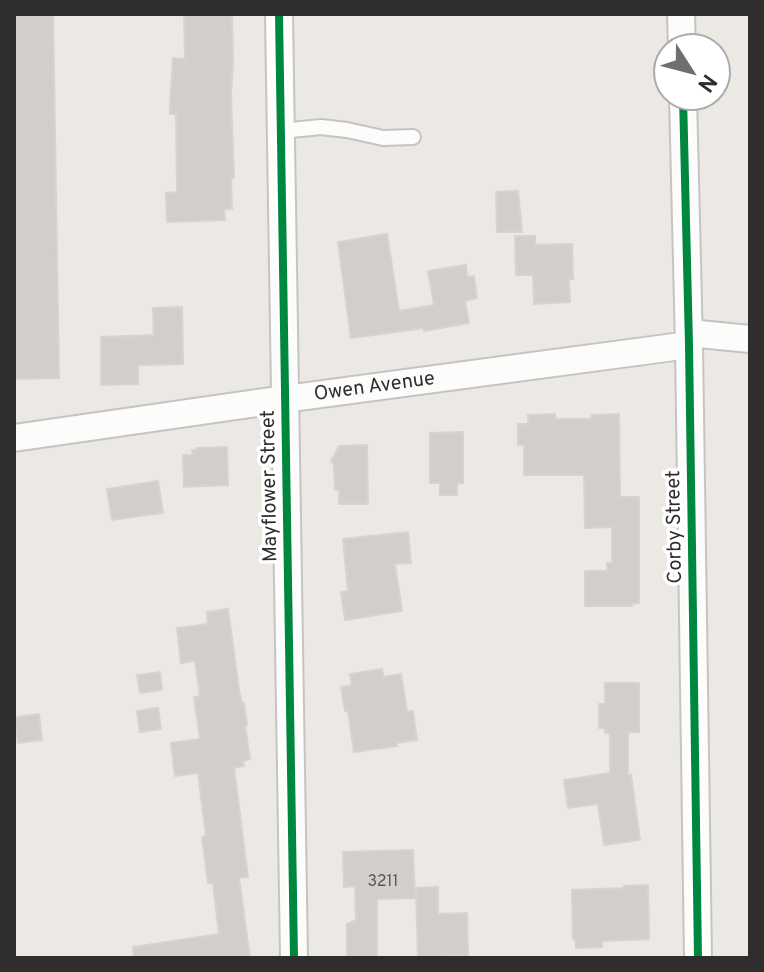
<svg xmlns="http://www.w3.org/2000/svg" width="764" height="972" font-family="Overpass,sans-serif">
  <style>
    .building { fill: #d1cecb; stroke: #d7d4d0; stroke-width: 2 }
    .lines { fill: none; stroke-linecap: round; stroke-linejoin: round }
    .service-casing { stroke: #c5c4c5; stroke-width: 18 }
    .minor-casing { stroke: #c5c4c5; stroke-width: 30 }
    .service { stroke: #fcfcfb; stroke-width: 14 }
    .minor { stroke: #fcfcfb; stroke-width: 26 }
    .cycleway-casing { stroke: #fff; stroke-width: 13 }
    .cycleway { stroke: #00873e; stroke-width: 8 }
    .labels { text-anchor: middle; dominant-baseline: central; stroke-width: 7; stroke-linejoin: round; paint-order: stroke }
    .number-label { font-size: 16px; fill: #585857 }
    .street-label { font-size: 20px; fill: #2e2e2e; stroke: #fff }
  </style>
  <rect width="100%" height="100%" fill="#ece8e4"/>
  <path class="building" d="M14,14H53L59,378L14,379Z
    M184,14L232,15L233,61L231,95L234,178L231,179L232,209H224L225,220L167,222L166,193L177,192L176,114H170V104L173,58L185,59Z
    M518,191L522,232H497L496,192Z
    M387,234L399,311L434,305L428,271L466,265L467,277L474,276L477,298L465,301L469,323L424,331V328L351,338L338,242Z
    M515,236H535V245L572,244L573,279H569L570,302L534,304L533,275H516Z
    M182,307L183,364L138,365V384L101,385V337L154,335L153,308Z
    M555,414V419H592V415L619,414L620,497H639V603L631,604L632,606H585V571H607V563H612V527L585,528L584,475H524V445H518V424H528V415Z
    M463,432V483H457V495H440V483H430V433Z
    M367,445L368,504H339V490H335L334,464L331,461L339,446Z
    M227,447L228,485L184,487L183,455H193L192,450H197V448Z
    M158,481L163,513L112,520L107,489Z
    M408,532L411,563L395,564L402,611L345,620L341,592L348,591L343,539Z
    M228,609L239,690L242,703H244L247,725L245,726L250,759L243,761L244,766L234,768L248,877L239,878L250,958H134L133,947L219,934L213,883H208L202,837L206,836L198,773L175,776L171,743L200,739L194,697L200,696L195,661L181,663L177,628L208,624L207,612Z
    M382,669L384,677L401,674L407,712L413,711L417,740L397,743V746L354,752L348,711H345L341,687L352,685L350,674Z
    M160,672L162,690L140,693L137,675Z
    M605,683H639V732H628V775H631L640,840L604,845L598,804L568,808L564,780L610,773V733H605V728H599V704H605Z
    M158,708L161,729L140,732L137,711Z
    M39,714L42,740L18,743L15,717Z
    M413,850L415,898L377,899V958H347V924L356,920L355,886L344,887L343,852Z
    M648,885L649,939L602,941V947L576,948V941L573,939L572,890L624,888V886Z
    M438,887V914L467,913L468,955L418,957L416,888Z"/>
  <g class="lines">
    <defs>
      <path id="service" d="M281,131L321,127L347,130L383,138L413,137"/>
      <g id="minor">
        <path d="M279,14L294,958"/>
        <path d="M681,14L682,48"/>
        <path d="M683,96L689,345L698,958"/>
        <path d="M689,333L750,339"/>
        <path id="s1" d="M14,438L285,399L689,345"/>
      </g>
    </defs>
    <use href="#service" class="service-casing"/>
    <use href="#minor" class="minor-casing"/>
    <use href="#service" class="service"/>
    <use href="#minor" class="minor"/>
    <defs>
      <path id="cycleway" d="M279,14L294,958
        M683,96L689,345L698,958"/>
    </defs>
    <use href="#cycleway" class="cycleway-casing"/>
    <use href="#cycleway" class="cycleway"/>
  </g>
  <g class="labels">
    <g class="number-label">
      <text x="383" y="882">3211</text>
    </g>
    <g class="street-label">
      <text stroke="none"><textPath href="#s1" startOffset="364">Owen Avenue</textPath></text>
      <text transform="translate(270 486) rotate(-91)">Mayflower Street</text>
      <text transform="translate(675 527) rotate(-91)">Corby Street</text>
    </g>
  </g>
  <rect width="764" height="972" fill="none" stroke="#2e2e2e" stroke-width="32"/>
  <g transform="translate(692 72) rotate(126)"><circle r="38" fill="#ffffff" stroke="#ababab" stroke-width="2"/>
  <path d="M0-6L14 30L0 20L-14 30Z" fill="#706f6e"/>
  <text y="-12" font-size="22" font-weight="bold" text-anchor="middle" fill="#2e2e2e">N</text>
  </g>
</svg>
